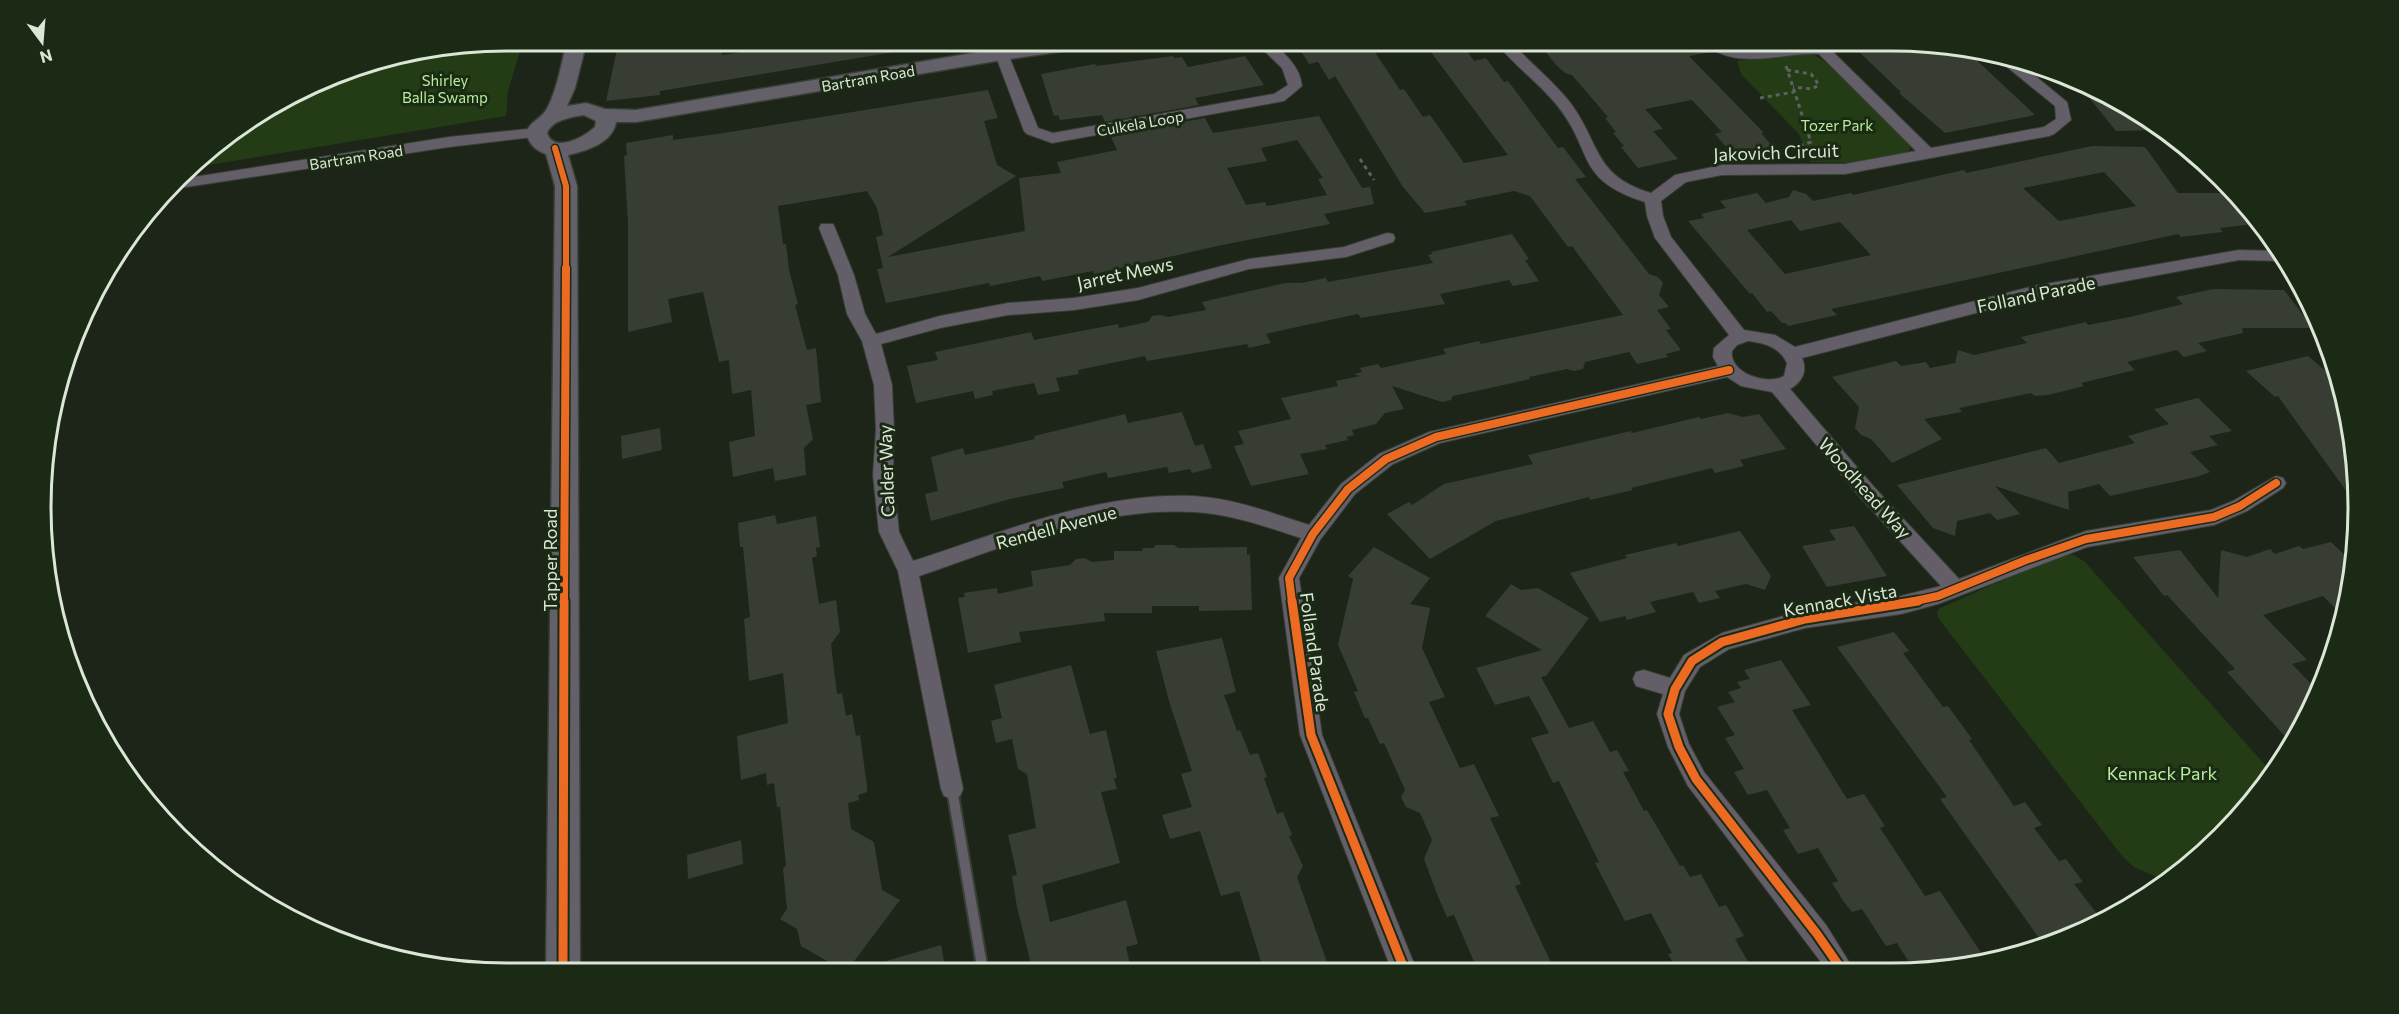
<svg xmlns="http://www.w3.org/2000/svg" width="2399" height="1014" font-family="Commissioner,sans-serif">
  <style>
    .green { fill: #233c16 }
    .building { fill: #373d33; fill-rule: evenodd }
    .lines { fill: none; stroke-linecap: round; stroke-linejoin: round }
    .lane-casing { stroke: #383f34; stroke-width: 14 }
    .street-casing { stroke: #383f34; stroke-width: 2 }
    .secondary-casing { stroke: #383f34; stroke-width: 3 }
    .path { stroke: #5f6060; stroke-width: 3; stroke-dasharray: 4 4; stroke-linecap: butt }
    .lane { stroke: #635e68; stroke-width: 10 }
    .street { fill: #635e68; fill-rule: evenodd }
    .secondary { fill: #64606a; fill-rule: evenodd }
    .cycleway-far2-casing { stroke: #1b2a14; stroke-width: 9 }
    .cycleway-far1-casing { stroke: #1b2a14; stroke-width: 11 }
    .cycleway-casing { stroke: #1b2a14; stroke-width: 13 }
    .cycleway-far2 { stroke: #ed6a23; stroke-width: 6 }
    .cycleway-far1 { stroke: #ed6a23; stroke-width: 8 }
    .cycleway { stroke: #ed6a23; stroke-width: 9 }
    .labels { text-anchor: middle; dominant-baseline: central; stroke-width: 6; stroke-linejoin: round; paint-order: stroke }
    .far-street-label { font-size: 15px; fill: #dbe6d7; stroke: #1b2a14 }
    .far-park-label { font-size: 15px; fill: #b6ee9a; stroke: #1b2a14 }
    .street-label { font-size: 18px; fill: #dbe6d7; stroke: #1b2a14 }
    .park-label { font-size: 18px; fill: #b6ee9a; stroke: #1b2a14 }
    .rim { fill: none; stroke: #dbe6d7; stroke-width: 3 }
  </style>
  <rect width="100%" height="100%" fill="#1d2519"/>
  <path class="green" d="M507,41H523L508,91L506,116L190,168L200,156L274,103L357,65Z
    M1801,53L1813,54L1824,61L1908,140L1910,149L1907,153L1856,163L1810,162L1799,134L1741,74L1737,61Z
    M2062,554L2074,555L2085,562L2273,774L2199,858L2164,880L2134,867L2123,857L1939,619L1937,613L1940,608Z"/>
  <path class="building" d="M619,40H721L722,55L785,46V43L802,40H894V52L660,91V95L606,101Z
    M1294,40H1367L1400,90L1404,89L1423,117L1430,115L1464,163L1508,155L1422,40H1459L1474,61L1486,58L1504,82L1508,81L1558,148L1563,147L1586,177L1575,179L1649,274L1658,277L1663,283L1659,295L1669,307L1657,310L1671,329L1666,330L1681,350L1666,354L1668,357L1637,364L1629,352L1585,362L1583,369L1574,371L1567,369L1529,377L1530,379L1453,396L1451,400L1442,402L1392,386L1404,409L1385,413L1376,424L1352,430L1354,435L1346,437L1348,440L1325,445L1327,449L1300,454L1309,474L1251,486L1234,446L1244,444L1238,431L1291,419L1281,398L1338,386L1336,381L1360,376L1354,374L1362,372L1360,368L1378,364L1381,368L1446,354L1443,349L1479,341L1481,344L1623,315L1572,246L1568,247L1530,196L1514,191L1464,201L1467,205L1425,213L1403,187L1335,76L1329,80L1318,62L1309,64Z
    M1536,40H1614V46L1644,40H1700L1712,52L1689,56L1764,133H1761L1773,147L1733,155L1715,134L1722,132L1692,100L1645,109L1663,129L1653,131L1678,159L1638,168L1621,147L1624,146L1613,133L1616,132L1605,118L1608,117L1572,75L1565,73L1556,65Z
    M1902,42L1969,53L2035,115L1945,133L1899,93L1901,92L1857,50Z
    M1173,56L1174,58L1182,57L1188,67L1245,56L1264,85L1195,98L1199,105L1105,122L1102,115L1060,120L1058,115L1054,116L1041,74L1095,64L1096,66Z
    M2075,80L2125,103L2163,130L2116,131Z
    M988,90L998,118L984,121L997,165L1016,176L888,257L1025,231L1019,178L1061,173L1057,162L1117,150L1110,135L1205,118L1213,133L1319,116L1362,188L1370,187L1374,204L1324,214L1330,224L1222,245L1094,274L1093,271L1042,281L1040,276L990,286L989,283L886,303L877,269L883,268L876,237L883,235L877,208L867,191L778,206L783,244H786L789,270L798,304L795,305L807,350L816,348L821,402L806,405L813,439L804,448L806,475L775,481L773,468L733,477L729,442L755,436L751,390L732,394L729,360L719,362L703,292L668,299L672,322L628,332V223L624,156L627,155L626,143L673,135V140L724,133ZM1297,140L1323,178L1318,179L1327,195L1267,206L1265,202L1246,205L1227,168L1267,161L1261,148Z
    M2092,146L2145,147L2178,193H2234L2262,223L2220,228L2223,232L2181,237L2178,234L1915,291L1831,309L1837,315L1788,326L1785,323H1782L1771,311L1767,312L1752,293L1750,294L1688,221L1704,218L1701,214L1726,208L1720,201L1757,193L1766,203L1789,197L1793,190L1806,194L1813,201L1851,193L1853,195L1964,170L1966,173ZM2104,172L2136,206L2059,221L2023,188ZM1791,220L1800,231L1840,222L1871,255L1785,274L1747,230Z
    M1512,234L1529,259L1525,260L1539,281L1513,286L1509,280L1440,294L1445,304L1361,318L1358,314L1292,328L1266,334L1271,343L1249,348L1247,344L1147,361L1145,356L1078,370L1079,374L1056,378L1060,391L1038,395L1034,383L992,391L993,395L975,399L973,391L916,403L907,366L938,360L935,352L1031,332L1034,340L1118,324L1119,328L1148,322L1152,316L1160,315L1168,317L1206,310L1202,302L1285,283H1301L1326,278L1328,282L1433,263L1428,255L1433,254L1431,252Z
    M2213,289L2284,290L2313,328H2242L2243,333L2198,343L2207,351L2184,357L2177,350L2127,362L2135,370L2081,383L2084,386L2048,395L2035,396L2031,393L1959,408L1962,412L1924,419L1942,439L1892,463L1871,439L1861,435L1855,428L1859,407L1832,377L1896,361L1901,366L1926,362L1930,368L1955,363L1958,350L1974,355L2027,343L2021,337L2086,322L2088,325L2130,317L2183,304L2176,297Z
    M2308,356L2343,386L2357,476V506L2278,396L2275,397L2246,371Z
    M2198,398L2232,431L2209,436L2218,445L2190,452L2210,472L2196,477L2110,496L2099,484L2068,492L2069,510L1995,486L2020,514L1997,520L1990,513L1957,521L1955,536L1933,528L1897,485L2046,448L2059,463L2135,443L2128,436L2169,424L2154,409Z
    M1182,412L1195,446L1203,444L1212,468L1192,473L1190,469L1169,473L1167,467L1108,478L1106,472L1062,482L1064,488L1010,499L931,521L925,494L938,491L931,457L963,448L965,455L1035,439L1034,436L1125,414L1128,423Z
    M1728,413L1743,417L1759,414L1786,449L1740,460L1744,466L1715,473L1712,468L1631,488L1633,490L1590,500L1589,497L1496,521L1430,559L1387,514L1409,502L1412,505L1444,484L1533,464L1528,455L1631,431L1632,433L1699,417L1701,419Z
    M660,428L662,450L622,459L621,436Z
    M775,515L777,524L816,516L820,547L816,548L817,556L812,558L819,604L836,600L840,632L831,644L837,694L842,693L846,716L852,714L856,736L860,735L867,786V792L858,795L859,800L848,803L851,829L874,842L882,890L900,900L846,972L801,946L797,929L780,919L787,909L783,869L786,865L780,807H777L774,783L767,785L766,773L741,780L737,736L788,723L783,673L749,681L744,619L750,617L743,547H740L738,523Z
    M1854,526L1887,576L1827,587L1802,546L1836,540L1829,530Z
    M1740,531L1771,576L1765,590L1746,584L1715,591L1720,598L1699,603L1693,592L1650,602L1656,612L1627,620L1625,616L1600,622L1570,573L1627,558L1625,555L1676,543L1678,546Z
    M2331,542L2355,565L2343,616L2323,596L2263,615L2307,660L2292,664L2317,690L2291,743L2227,672L2235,669L2167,595L2164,596L2133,557L2180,550L2218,598L2221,550L2247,557L2270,549L2275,554L2299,546L2303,549Z
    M1155,545H1174L1179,548L1247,547V555L1250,554L1252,610L1199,611V606H1152V613H1104L1105,621L1019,632L1021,642L968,653L958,598L965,597L964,593L997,588L998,594L1033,586L1031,571L1070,565L1076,559L1085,558L1092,562L1114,560V551H1142L1143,548H1154Z
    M1374,547L1430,578L1410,604L1430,608L1422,648L1445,697L1429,702L1460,768L1474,764L1499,816L1490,818L1521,884L1515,886L1555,971H1478L1454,915L1447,917L1437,894L1424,859L1432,840L1420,813L1406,807L1401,797L1405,790L1384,743L1380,744L1368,718H1365L1354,692L1358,691L1338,645L1353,579L1348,576Z
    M1511,584L1521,590L1538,588L1589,618L1546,676L1541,677L1569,728L1593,721L1610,752L1617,750L1629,771L1623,772L1644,811L1647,810L1680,866L1683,865L1690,877L1701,874L1719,907L1726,905L1744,936L1735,939L1753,970H1677L1668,954L1672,953L1651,913L1625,921L1595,863L1599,862L1559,781L1553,783L1531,738L1549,733L1529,696L1495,705L1476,668L1542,650L1485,616Z
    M1894,632L1909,651L1903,653L1943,707L1948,706L1972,739L1969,740L2014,806L2025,802L2042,825L2034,828L2059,861L2066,859L2083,882L2074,884L2101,919L2071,938L2044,945L1940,799L1947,797L1837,647Z
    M1222,638L1236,692L1224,695L1237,731L1240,730L1250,755L1258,753L1267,777L1264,778L1277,814L1283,812L1292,835L1289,836L1303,866L1297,877L1330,971H1264L1239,891L1221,896L1200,831L1170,839L1162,815L1192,807L1181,774L1192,771L1169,701L1156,651Z
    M1781,660L1811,705L1792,710L1847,799L1864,794L1885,826L1880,828L1925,896L1940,891L1982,954L1934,970H1914L1897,943L1886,946L1862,909L1852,912L1844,902L1832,883L1838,881L1818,848L1798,854L1783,830L1790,828L1767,790L1748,795L1734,772L1744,769L1725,738L1735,735L1717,707L1735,702L1728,692L1741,688L1737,682L1750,679L1744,670Z
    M1071,665L1090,734L1106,730L1117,778H1114L1117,789L1101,792L1120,863L1042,885L1050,922L1126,900L1138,944L1126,947L1132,972H1033L1017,907L1012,876L1017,875L1008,835L1036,828L1027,774L1018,769L1012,739L996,743L991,721L1002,718L994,685Z
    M741,840L743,864L688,879L687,855Z
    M941,945L946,972H866V967Z"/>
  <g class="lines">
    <defs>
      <path id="lane" d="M952,789L983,972"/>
      <path id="street" d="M1253,40H1269C1284,53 1300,66 1302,86L1284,101L1052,143L1027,134L1024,131L995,54L997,51H1007L1038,128L1053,133L1274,94L1288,85L1282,68Z
        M1494,40H1509C1528,61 1550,78 1568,100C1601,141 1591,175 1651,193L1675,175L1722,165L1845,164L1916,151L1819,54C1782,52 1731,73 1702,40H1718L1735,49L1748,50L1820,46L1830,40H1848L1832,51L1931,148L2044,127L2056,119L2055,106L2001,62L1999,58L2017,61L2067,102L2071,120L2054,134L2049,136L1845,174L1722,175L1686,182L1661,201L1663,216L1671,237L1744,330L1775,335L1795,347L2034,286L2239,250L2279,251L2285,261L2239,260L2034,298L1802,358C1808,371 1802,382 1790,389L1874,487L1959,579L2086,531L2211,510L2233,501L2276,476L2283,478L2286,483L2283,488L2247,511L2214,525L2087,547L1938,604L1901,614L1805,628L1729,649L1700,667L1685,691L1679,714L1689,744L1704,772L1826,925L1854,970H1827L1688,786L1668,747L1657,714L1663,694L1636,686L1633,679L1636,672L1644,670L1670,678L1684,655L1722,633L1805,610L1901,596L1941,586L1860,497L1772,392L1741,386L1727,377L1440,443L1393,464L1355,494L1320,540L1299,578L1322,735L1417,971H1392L1300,735L1279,578L1301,538C1267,527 1231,514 1194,512C1100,506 1007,546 919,576L963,789L960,796L952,799L944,796L941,789L898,571L879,532L873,475L876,430L874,385L862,341L847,314L838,275L819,228L821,224H833L835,228L854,275L865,314L876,334L940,316L1008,303L1074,298L1138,288L1249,259L1344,247L1387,233L1393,234L1395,238L1393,242L1346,257L1249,269L1138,300L1074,310L1008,315L940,328L881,344L892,385L894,430L893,475L899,532L913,561C1003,532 1097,492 1193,496C1233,498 1272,513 1309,525L1341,484L1379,454L1429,432L1718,366L1713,357L1714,348L1729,335L1655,238L1647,216L1645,202C1573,179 1595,151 1556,104C1537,81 1512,64 1494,40ZM1748,341C1764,343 1780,347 1787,363L1784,376C1767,386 1729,373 1732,351L1737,345Z
        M537,128L542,130L545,133L542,136L449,147L173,189L181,179L449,137Z"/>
      <path id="secondary" d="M567,40H587L575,88L567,106L586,103L605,109L636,110L1002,48L1055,40H1108L1106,44L1099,46L1002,60L636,122H616C613,143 586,151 568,155L577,186L580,973H546L555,186L546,154C535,150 530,145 526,133C530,122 537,121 544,113C555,100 563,58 567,40ZM584,115L596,121L595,127C584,137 554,154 547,133C552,120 571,117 584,115Z"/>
    </defs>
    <use href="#lane" class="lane-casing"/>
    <use href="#street" class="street-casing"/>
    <use href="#secondary" class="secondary-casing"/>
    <path class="path" d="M1786,66L1811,142L1786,151
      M1787,70L1811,74L1819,85L1812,89L1793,87
      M1760,98L1794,92
      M1360,159L1374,180"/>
    <use href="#lane" class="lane"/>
    <use href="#street" class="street"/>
    <use href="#secondary" class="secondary"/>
    <defs>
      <path id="cycleway-far2" d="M555,148L566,186V270"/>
      <path id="cycleway-far1" d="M564,602L566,268
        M1292,602L1289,578L1313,534L1348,489L1386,459L1436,437L1729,370
        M1911,602L1938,596L2026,560L2086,539L2214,517L2240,506L2276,483"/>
      <path id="cycleway" d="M1292,601L1311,735L1405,971
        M1842,970L1817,934L1696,779L1679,747L1668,714L1675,689L1692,661L1722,642L1805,619L1918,601
        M563,973L564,601"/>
    </defs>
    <use href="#cycleway-far2" class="cycleway-far2-casing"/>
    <use href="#cycleway-far1" class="cycleway-far1-casing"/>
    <use href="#cycleway" class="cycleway-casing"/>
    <use href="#cycleway-far2" class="cycleway-far2"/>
    <use href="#cycleway-far1" class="cycleway-far1"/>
    <use href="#cycleway" class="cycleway"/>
  </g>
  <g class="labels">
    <g class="far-street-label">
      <text transform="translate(868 78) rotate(-10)">Bartram Road</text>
      <text transform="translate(1140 123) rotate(-10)">Culkela Loop</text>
      <text transform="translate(356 157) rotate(-9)">Bartram Road</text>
    </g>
    <g class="far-park-label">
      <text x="445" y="80">Shirley<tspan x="445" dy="17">Balla Swamp</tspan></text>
      <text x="1837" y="125">Tozer Park</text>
    </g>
    <g class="street-label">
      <text transform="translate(1776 152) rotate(-2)">Jakovich Circuit</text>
      <text transform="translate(1125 273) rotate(-12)">Jarret Mews</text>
      <text transform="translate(2036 294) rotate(-12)">Folland Parade</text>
      <text transform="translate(886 471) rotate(-92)">Calder Way</text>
      <text transform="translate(1865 488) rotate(48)">Woodhead Way</text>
      <text transform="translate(1056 527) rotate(-15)">Rendell Avenue</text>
      <text transform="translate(550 560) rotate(-90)">Tapper Road</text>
      <text transform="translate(1840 600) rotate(-10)">Kennack Vista</text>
      <text transform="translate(1315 652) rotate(82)">Folland Parade</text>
    </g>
    <g class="park-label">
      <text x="2162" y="773">Kennack Park</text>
    </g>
  </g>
  <path d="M0 0H2399V1014H0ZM507 51H1892A456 456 0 0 1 2348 507V507A456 456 0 0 1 1892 963H507A456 456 0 0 1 51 507V507A456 456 0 0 1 507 51Z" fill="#1b2a14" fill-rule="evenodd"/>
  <path class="rim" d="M507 51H1892A456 456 0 0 1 2348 507V507A456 456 0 0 1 1892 963H507A456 456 0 0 1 51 507V507A456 456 0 0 1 507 51Z"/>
  <g transform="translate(42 42) rotate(164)" stroke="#1b2a14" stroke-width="4.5" paint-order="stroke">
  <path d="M0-4.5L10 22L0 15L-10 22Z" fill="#dbe6d7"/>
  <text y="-9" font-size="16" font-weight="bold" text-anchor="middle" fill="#dbe6d7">N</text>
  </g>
</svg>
